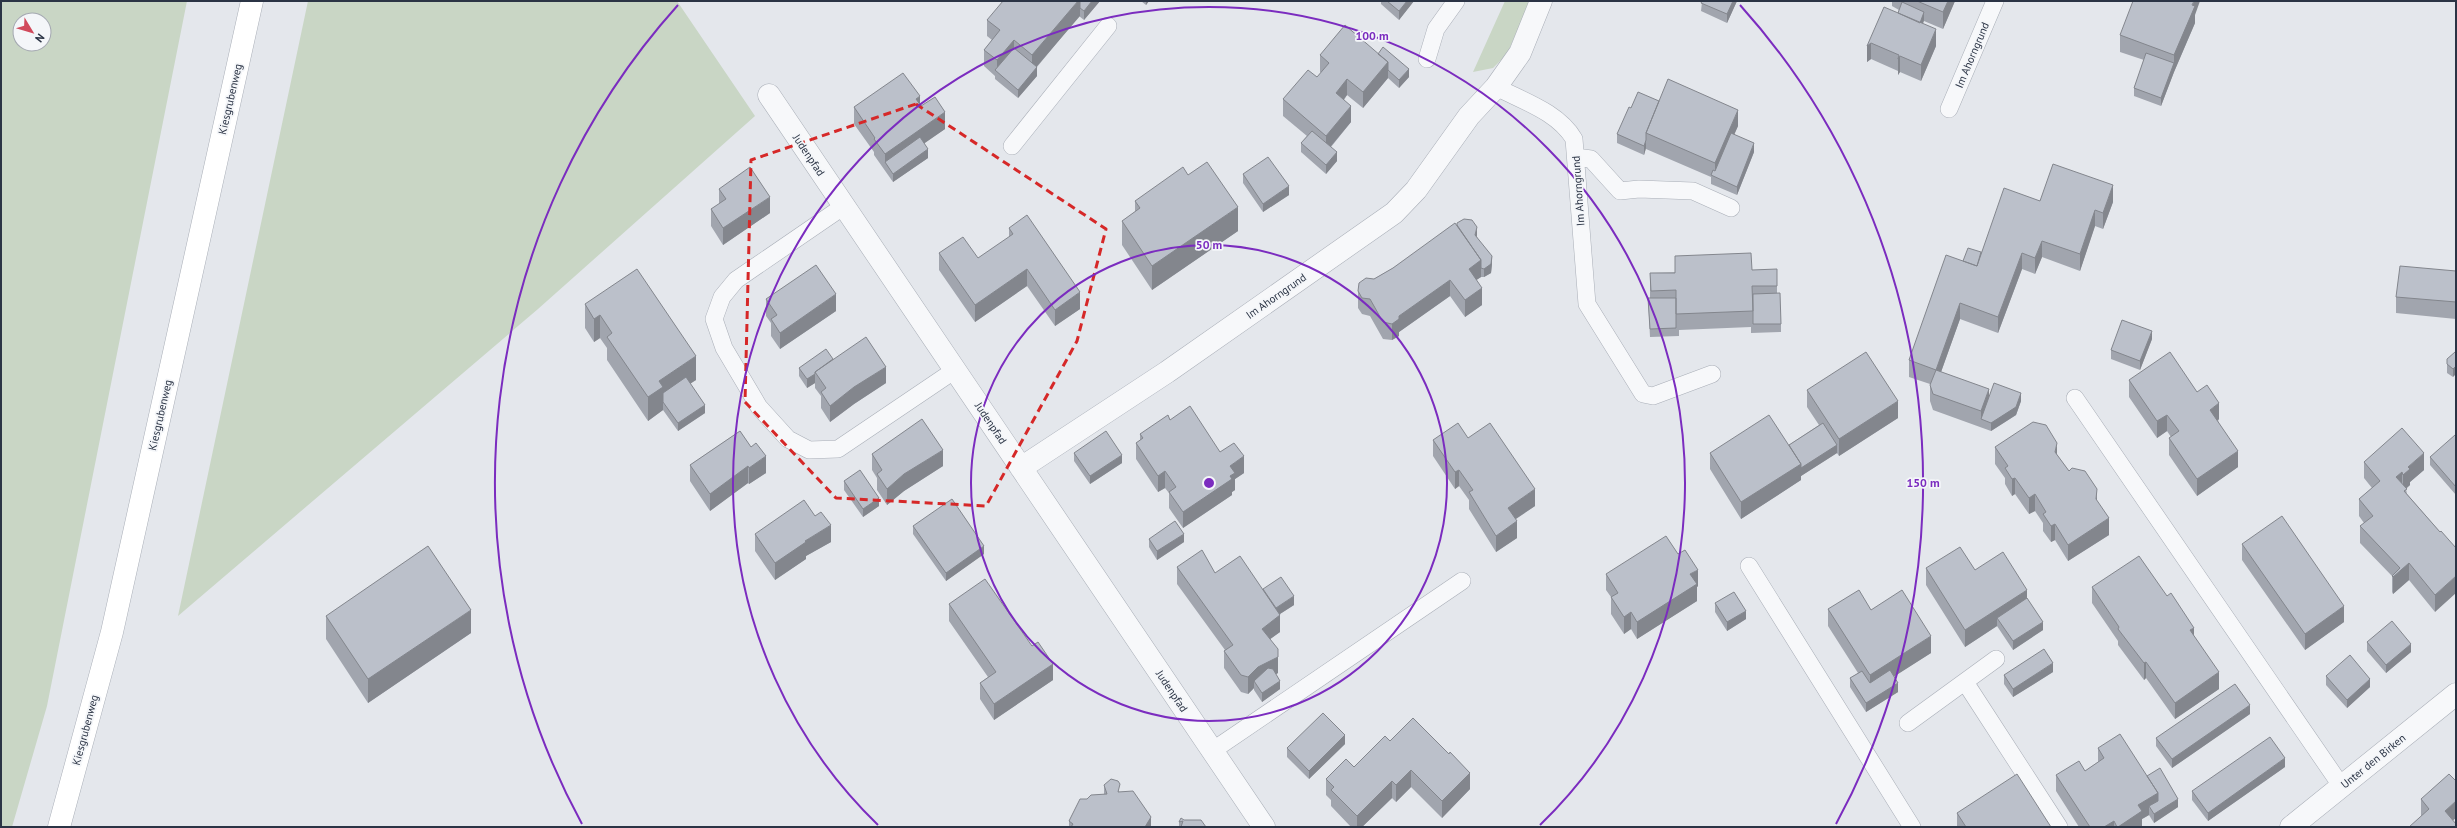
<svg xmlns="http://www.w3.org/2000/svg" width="2457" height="828" font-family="'PT Sans',sans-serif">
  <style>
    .green { fill: #c9d6c5; fill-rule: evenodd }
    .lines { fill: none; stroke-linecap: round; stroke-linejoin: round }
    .service-casing { stroke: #a9aeb7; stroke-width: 18 }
    .minor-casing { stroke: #a9aeb7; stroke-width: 23 }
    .secondary-casing { stroke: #a9aeb7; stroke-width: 23 }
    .service { stroke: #f7f8fa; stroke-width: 17 }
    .minor { stroke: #f7f8fa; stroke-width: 22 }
    .secondary { stroke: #fff; stroke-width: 22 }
    .wall { fill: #a1a5ae }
    .shaded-wall { fill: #83868d }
    .building { fill: #bbc0ca; stroke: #83868d }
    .marked { fill: none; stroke: #d62828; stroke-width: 3; stroke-dasharray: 8 5; stroke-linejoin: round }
    .ring { fill: none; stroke: #7b2cbf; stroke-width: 2 }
    .labels { text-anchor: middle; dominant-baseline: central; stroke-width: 3.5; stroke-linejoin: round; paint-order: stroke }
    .street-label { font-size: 11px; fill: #2b3445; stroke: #f4f6f9 }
    .centre { fill: #7b2cbf; stroke: #f4f6f9; stroke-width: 2 }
    .ring-label { font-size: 12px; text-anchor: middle; font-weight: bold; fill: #7b2cbf; stroke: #f4f6f9; stroke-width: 3.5; stroke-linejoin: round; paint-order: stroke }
  </style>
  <rect width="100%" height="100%" fill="#e4e7ec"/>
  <path class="green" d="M1,1H187L47,706L12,827H1ZM20,20H44V44H20Z
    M308,1H677L755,116L538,309L178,616Z
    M1505,1H1530L1507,54L1493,68L1473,72Z"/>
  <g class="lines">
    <defs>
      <path id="service" d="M1427,59L1436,29L1456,1
        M1496,87C1523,101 1558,112 1574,139L1587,304L1643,394L1653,396L1712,374
        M1949,109L1995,1
        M1012,146L1108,26
        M1576,157L1591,159L1620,191L1639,189L1693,191L1731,208
        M844,206L736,280L722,297L714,319L724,348L759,407L788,439L809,450L838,449L955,370
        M2075,398L2342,787
        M1749,566L1912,827
        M1965,682L2059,827
        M1908,723L1996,659
        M1212,751L1462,581"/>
      <path id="minor" d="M769,95L1264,827
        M1021,468L1167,372L1394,213L1416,190L1469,116L1496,87L1520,53L1541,1
        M2291,827L2456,694"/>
      <path id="secondary" d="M59,827L112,632L252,1"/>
    </defs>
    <use href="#service" class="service-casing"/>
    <use href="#minor" class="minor-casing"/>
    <use href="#secondary" class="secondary-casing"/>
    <use href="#service" class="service"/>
    <use href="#minor" class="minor"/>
    <use href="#secondary" class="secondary"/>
  </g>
  <path class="wall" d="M1100,1L1084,20L1079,16L1037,67V76L1018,98L995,79V76L984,66V50L992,40L987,36V20Z
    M1141,1H1149L1146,5Z
    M1381,1H1414L1399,20L1381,4Z
    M1699,1H1737L1727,23L1701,11L1702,2Z
    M1892,1H1955L1943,29L1924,21L1923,24L1936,46L1921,81L1900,72L1898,75V71L1871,59L1867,62V46L1898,13L1899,10L1892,6Z
    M2195,15V23L2174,72L2161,106L2134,96V88L2144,60L2120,52V35Z
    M1378,54L1409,77L1399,88L1388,78L1363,108L1347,95L1344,100L1351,122L1331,147L1337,161L1326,174L1301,152V143L1307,136L1283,116V99L1317,77L1321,73L1320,72V55Z
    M1659,101L1738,126L1734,134L1754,152L1737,195L1711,184V177L1646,149V148L1644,155L1617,143V134L1631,108Z
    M920,104L921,106L945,129L924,143L928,158L893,182L874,155V152L854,124V107Z
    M1243,174L1289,195L1263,212L1243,183Z
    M1188,175L1238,231L1152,290L1122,245V221L1135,212V201Z
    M719,189L770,213L723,245L711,226V209L719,204Z
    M2040,201L2113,202L2103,229L2095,226L2080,271L2042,257L2035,274L2022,269L1998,333L1960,319L1941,372L1989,396L2021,401L2016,415L1991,431L1933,410L1930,401V384L1909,377V360L1963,261L1981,252Z
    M1457,225L1477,235V237L1492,264L1491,273L1484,277H1481L1476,280L1482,305L1465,317L1450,296L1399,332V336L1392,340L1383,339L1370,316L1362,314L1358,308V291L1374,279L1393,268Z
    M1009,228L1080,309L1055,326L1027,286L975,322L939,270V253L978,258L1009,238Z
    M1752,270L1777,286V294L1781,324V332L1751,333V327L1679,330V336L1650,337L1648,298H1650V273Z
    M2456,271V319L2396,313V297Z
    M766,299L836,311L780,349L771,336V323L766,316Z
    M585,304L696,380L690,383L705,413L678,431L663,410L648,421L607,360V348L600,338L594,342L585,328Z
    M2152,339L2140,370L2111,359V350Z
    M2455,352L2453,377L2447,373V364Z
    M833,359L886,383L854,404L830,422L821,408V396L815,388V383L807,388L799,376V368Z
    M2129,380L2197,392L2219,419L2218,421L2238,467L2197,496L2169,455V438L2171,437L2167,431L2157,438L2129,397Z
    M1807,390L1898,418L1839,456L1837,453L1801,476V480L1741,519L1710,469V453L1789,445L1819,425L1807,407Z
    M1170,420L1220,452L1244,473L1235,479V490L1232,492V495L1183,528L1169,508V493L1165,488L1158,492L1136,459V443L1140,440V434Z
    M740,431L766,473L749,484L748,483L710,511L690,481V465Z
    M2456,437V495L2430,465V457Z
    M1433,440L1535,506L1516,519L1517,538L1496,552L1469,509V500L1459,486L1455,489L1433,456Z
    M1995,447L2057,455L2069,471L2097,501L2109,535L2068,561L2055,540L2051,542L2043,531V523L2035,511L2029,514L2015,494L2012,496L2005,484V478L1995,464Z
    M1074,453L1122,463L1090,484L1074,461Z
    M872,454L943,466L904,491L887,505L877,490V478L872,470Z
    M2364,462L2424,470L2410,482V485L2406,489L2407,494L2440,532L2435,612L2409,580L2393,594L2392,592V576L2360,543V526L2364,523L2359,516V499L2372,488L2364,478Z
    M844,481L879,506L863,517L844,490Z
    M913,526L984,554L946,581L913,534Z
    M755,534L831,542L806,556V559L775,580L755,551Z
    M1149,539L1184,542L1157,560L1149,547Z
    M2242,544L2344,622L2305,650L2242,560Z
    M1177,567L1263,589L1294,605L1280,614V632L1270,639L1278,666V673L1276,674L1280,689L1262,702L1254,690V688L1248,694L1241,692L1224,668V651L1225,650L1177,584Z
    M1926,568L1975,570L2027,598L2043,630L2013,650L1997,626L1965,647L1926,585Z
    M1606,574L1698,586L1697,587V601L1637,639L1631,629L1624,634L1611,614V597L1606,590Z
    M2092,587L2194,636L2219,689L2175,719L2146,678L2144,680L2118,645V641L2092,603Z
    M1715,603L1746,619L1727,631L1715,612Z
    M949,604L1032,646L1053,680L994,720L980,699V683L988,677L949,621Z
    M1828,609L1871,610L1931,653L1894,676L1898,692L1866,712L1850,687V678L1858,673L1828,626Z
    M326,616L471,633L368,703L326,639Z
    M2367,642L2411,652L2386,673L2367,651Z
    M2053,672L2013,697L2004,684V675Z
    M2326,676L2370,687L2347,708L2326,685Z
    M2250,714L2172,768L2156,746V738Z
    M1390,741L1470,789L1442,818L1411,787L1396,802L1392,798L1362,827H1351L1331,806V800L1326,795V779L1354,767Z
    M1345,744L1309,779L1287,757V748Z
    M2098,748L2147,776L2178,807L2154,823L2149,815L2142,819V827H2079L2056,791V775L2085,771L2098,762Z
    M2285,767L2208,821L2192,800V791Z
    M1104,785L1120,792L1151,827H1069V821L1104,794Z
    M2421,799L2453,820L2421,816Z
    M1957,813L2051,827H1957Z
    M1184,820L1206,827H1179V822Z"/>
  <path class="shaded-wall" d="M1078,1H1080V16L1032,72V55Z
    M1092,1H1100L1084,20V11Z
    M1146,1H1149L1146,5Z
    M1407,1H1414L1399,20V11Z
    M1733,1H1737L1727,23V14Z
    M1948,1H1955L1943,29V12Z
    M2194,1H2200L2195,15V23L2174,72L2161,106V98L2174,63V55Z
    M1924,12V20L1917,38V29Z
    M1936,29V46L1921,81V65Z
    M1014,40V56L997,72V60Z
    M1871,43V59L1867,62V46Z
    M1900,56V72L1898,75V59Z
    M1388,62V78L1363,108V92Z
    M1037,67V76L1018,98V90Z
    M1409,69V77L1399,88V80Z
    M1347,79V95L1336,109V93Z
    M920,96V113L916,99Z
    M1351,106V122L1326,152V136Z
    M1738,110V126L1716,177H1715V163Z
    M945,112V129L889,168L885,162V154Z
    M1646,140V148L1644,155V146Z
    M1754,143V152L1737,195V187Z
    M928,149V158L893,182V174Z
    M1337,152V161L1326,174V165Z
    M2113,185V202L2103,229V213Z
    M1289,186V195L1263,212V204Z
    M770,197V213L723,245V228Z
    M1238,207V231L1152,290V266Z
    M2095,210V226L2080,271V254Z
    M1477,227V235L1475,244V235Z
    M2042,241V257L2035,274V258Z
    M2022,253V269L1998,333V317Z
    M1492,256V264L1491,273L1484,277V269Z
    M1481,260V277L1469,285V269Z
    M1027,269V286L975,322V305Z
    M1450,280V296L1399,332V336L1392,340V324L1399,316Z
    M1482,288V305L1465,317V300Z
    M1080,292V309L1055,326V310Z
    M836,294V311L780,349V333Z
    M1960,303V319L1936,386V370Z
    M600,315V338L594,342V319Z
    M2152,331V339L2140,370V361Z
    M696,356V380L663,402V410L648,421V397L659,381Z
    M2456,366V374L2453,377V369Z
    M886,367V383L854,404L830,422V406L854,387Z
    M815,374V383L807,388V379Z
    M1989,389V405L1981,419V411Z
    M2021,393V401L2016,415L1991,431V423Z
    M1898,401V418L1839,456V439Z
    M2219,403V419L2210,426V410Z
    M705,405V413L678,431V423Z
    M2167,415V431L2157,438V421Z
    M2057,443V459L2055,452Z
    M1837,445V453L1801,476V480L1741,519V502L1801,464Z
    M943,450V466L904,491L887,505V489L904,474Z
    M2238,451V467L2197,496V479Z
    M2424,453V470L2410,482V485L2403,491V475L2408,467Z
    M1122,455V463L1090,484V476Z
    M766,456V473L749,484V468Z
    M1244,456V473L1235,479V490L1232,492V495L1183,528V512L1230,466Z
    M748,466V483L710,511V494Z
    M1459,470V486L1455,489V472Z
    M1165,471V488L1158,492V476Z
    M2402,472V489L2396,477Z
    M2015,478V494L2012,496V479Z
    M1535,489V506L1508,524V508Z
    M2097,489V505L2096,499Z
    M2035,494V511L2029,514V498Z
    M879,498V506L863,517V509Z
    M2109,518V535L2068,561V545Z
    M1517,521V538L1496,552V536Z
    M2055,524V540L2051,542V526Z
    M831,525V542L806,556V559L775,580V563L805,541Z
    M1184,534V542L1157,560V551Z
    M984,546V554L946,581V573Z
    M2409,563V580L2393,594V577Z
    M1698,570V586L1697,587V601L1637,639V622L1690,574Z
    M2456,576V593L2435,612V595Z
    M2027,590V607L1997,618V626L1965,647V630Z
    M1294,596V605L1272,619V611Z
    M2344,606V622L2305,650V634Z
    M471,610V633L368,703V679Z
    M1746,611V619L1727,631V622Z
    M1631,612V629L1624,634V617Z
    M1280,615V632L1262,645V629Z
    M2043,622V630L2013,650V641Z
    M2194,628V644L2190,630Z
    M1931,636V653L1870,692V675Z
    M2411,644V652L2386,673V665Z
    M1278,649V673L1258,684L1254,681V688L1248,694V677L1258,667Z
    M2146,662V678L2144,680V663Z
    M2053,663V672L2013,697V689Z
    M1053,664V680L994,720V704Z
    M2219,672V689L2175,719V703Z
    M2370,679V687L2347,708V700Z
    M1280,681V689L1262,702V693Z
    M1898,683V692L1866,712V703Z
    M2250,705V714L2172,768V759Z
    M1345,735V744L1309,779V771Z
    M2285,758V767L2208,821V813Z
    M1411,770V787L1396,802V785Z
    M1470,773V789L1442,818V801Z
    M1392,781V798L1362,827H1357V816Z
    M2158,793V809L2149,806V815L2142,819V827H2118L2138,805Z
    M2178,799V807L2154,823V814Z
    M2456,801V818L2445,827V811Z
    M1151,817V827H1144Z
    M2114,821V827H2104Z"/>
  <path class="building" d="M1003,1H1078L1032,55L1014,40L997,60L984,50L1000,30L987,20Z
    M1080,1H1092L1084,11L1080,8Z
    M1387,1H1407L1399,11Z
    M1702,1H1733L1727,14L1701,3Z
    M1917,1H1948L1943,12Z
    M2133,1H2194L2192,5L2195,6L2174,55L2120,35Z
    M1902,2L1924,12L1920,23L1898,13Z
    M1884,7L1936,29L1921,65L1900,56L1898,59L1899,55L1871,43L1867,46Z
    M1345,25L1388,62L1363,92L1347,79L1336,93L1351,106L1326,136L1283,99L1308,70L1317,77L1329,63L1320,55Z
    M1383,47L1409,69L1399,80L1388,70V62L1378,54Z
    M1014,48L1037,67L1018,90L995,70Z
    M2146,53L2174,63L2161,98L2134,88Z
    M903,73L920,96L916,99L921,106L935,97L945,112L885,154L874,139L875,138L854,107Z
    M1668,79L1738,110L1715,163L1646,133Z
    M1638,92L1659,101L1646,133V140L1644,146L1617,134L1629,107L1631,108Z
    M1312,131L1337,152L1326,165L1301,143Z
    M1731,133L1754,143L1737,187L1711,175L1713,170L1715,171Z
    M920,137L928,149L893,174L885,162Z
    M1268,157L1289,186L1263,204L1243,174Z
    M1207,162L1238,207L1152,266L1122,221L1140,208L1135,201L1183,167L1188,175Z
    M2053,164L2113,185L2103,213L2095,210L2080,254L2042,241L2035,258L2022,253L1998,317L1960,303L1936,370L1909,360L1946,255L1977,266L2004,188L2040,201Z
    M750,167L770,197L723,228L711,209L726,199L719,189Z
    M1027,215L1080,292L1055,310L1027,269L975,305L939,253L963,237L978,258L1013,234L1009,228Z
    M1464,219L1472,220L1477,227L1475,235L1492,256L1491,264L1484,269L1481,268V260L1457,225V223Z
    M1455,223L1481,260L1469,269L1482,288L1465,300L1450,280L1399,316V319L1392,324L1383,322L1370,299L1362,298L1358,291L1359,283L1366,278L1374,279L1393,268Z
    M1968,248L1981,252L1977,266L1963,261Z
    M1751,253L1752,270L1777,269V286H1752L1753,311L1676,314V290L1651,291L1650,273H1675V256Z
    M816,265L836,294L780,333L771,319L777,315L766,299Z
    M2400,266L2456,271V302L2396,297Z
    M637,269L696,356L659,381L663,387L648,397L607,337L612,333L600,315L594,319L585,304Z
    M1780,293L1781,324H1753V294Z
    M1648,298H1676V328L1650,329Z
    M2122,320L2152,331L2140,361L2111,350Z
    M866,337L886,367L854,387L830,406L821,392L826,388L815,372Z
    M826,349L833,359L815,372V374L807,379L799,368Z
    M1866,352L1898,401L1839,439L1807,390Z
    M2170,352L2197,392L2207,385L2219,403L2210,410L2238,451L2197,479L2169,438L2179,431L2167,415L2157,421L2129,380Z
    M2455,352L2456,354V366L2453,369L2447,364V359Z
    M1936,370L1989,389L1981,411L1933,394L1930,385Z
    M686,377L705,405L678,423L663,402V393Z
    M1994,383L2021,393L2016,407L1991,423L1981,419Z
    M1190,406L1220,452L1234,443L1244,456L1230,466L1235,473L1230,476L1232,479L1183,512L1169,492L1176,487L1165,471L1158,476L1136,443L1143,438L1140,434L1168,415L1170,420Z
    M1769,415L1801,464L1741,502L1710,453Z
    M922,419L943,450L904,474L887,489L877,474L882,470L872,454Z
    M2033,422L2046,425L2057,443L2055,452L2069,471L2072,468L2085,471L2097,489L2096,499L2109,518L2068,545L2055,524L2051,526L2043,514L2046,512L2035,494L2029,498L2015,478L2012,479L2005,468L2008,466L1995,447Z
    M1458,423L1468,438L1490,423L1535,489L1508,508L1517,521L1496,536L1469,492L1473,490L1459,470L1455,472L1433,440Z
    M1823,423L1837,445L1801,468V464L1789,445Z
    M2402,428L2424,453L2408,467L2410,469L2403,475L2402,472L2396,477L2407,489L2404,491L2440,532L2441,531L2456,548V576L2435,595L2409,563L2393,577L2392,576L2400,568L2360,526L2373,516L2359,499L2380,481L2364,462Z
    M740,431L751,447L756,443L766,456L749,468L748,466L710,494L690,465Z
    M1106,431L1122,455L1090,476L1074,453Z
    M2455,435L2456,437V487L2430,457Z
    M860,470L879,498L863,509L844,481Z
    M952,499L984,546L946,573L913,526Z
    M804,500L815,516L821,512L831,525L805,541L806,542L775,563L755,534Z
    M2282,516L2344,606L2305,634L2242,544Z
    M1175,521L1184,534L1157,551L1149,539Z
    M1666,536L1678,554L1685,550L1698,570L1690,574L1697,584L1637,622L1631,612L1624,617L1611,597L1618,593L1606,574Z
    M428,546L471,610L368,679L326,616Z
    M1960,547L1975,570L2003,552L2027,590L1965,630L1926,568Z
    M1202,550L1215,573L1240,556L1280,615L1262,629L1278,649V657L1258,667L1248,677L1241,675L1224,651L1233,645L1177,567Z
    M2139,556L2167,596L2171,593L2194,628L2190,630L2219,672L2175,703L2146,662L2144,663L2118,629L2119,627L2092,587Z
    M1281,577L1294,596L1276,608L1263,589Z
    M985,579L1032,646L1038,642L1053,664L994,704L980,683L996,672L949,604Z
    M1859,590L1871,610L1902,590L1931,636L1870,675L1828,609Z
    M1734,592L1746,611L1727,622L1715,603Z
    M2027,598L2043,622L2013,641L1997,618Z
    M2392,621L2411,644L2386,665L2367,642Z
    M2044,649L2053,663L2013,689L2004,675Z
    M2350,655L2370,679L2347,700L2326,676Z
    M1268,668L1273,669L1280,681L1262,693L1254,681Z
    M1890,670L1898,683L1866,703L1850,678L1862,671L1870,683Z
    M2235,684L2250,705L2172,759L2156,738Z
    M1323,713L1345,735L1309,771L1287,748Z
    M1413,718L1449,754L1450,752L1470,773L1442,801L1411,770L1396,785L1392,781L1357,816L1331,790L1334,787L1326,779L1346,759L1354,767L1385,736L1390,741Z
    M2120,734L2158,793L2138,805L2142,811L2118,827H2117L2114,821L2104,827H2090L2056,775L2079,761L2085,771L2104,758L2098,748Z
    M2270,737L2285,758L2208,813L2192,791Z
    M2160,768L2178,799L2154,814L2149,806L2158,801V793L2147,776Z
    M2017,774L2051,827H1966L1957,813Z
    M2449,774L2456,781V801L2445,811L2456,824V827H2409L2429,809L2421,799Z
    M1111,779L1118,781L1120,784L1118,792L1133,791L1151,817L1145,827H1071L1073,824L1069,821L1080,799H1087L1091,795L1107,794L1104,785Z
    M1181,818L1184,820H1201L1206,827H1181L1183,821L1179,822Z"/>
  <path class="marked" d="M916,104L1106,229L1077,341L986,506L836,498L745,402L751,160Z"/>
  <g class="ring">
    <circle cx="1209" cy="483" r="238"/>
    <path d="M878 825A476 476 0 1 1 1540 825"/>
    <path d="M582 824A714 714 0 0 1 678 5M1740 5A714 714 0 0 1 1836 824"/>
  </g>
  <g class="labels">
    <g class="street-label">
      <text transform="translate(1972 55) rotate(-67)">Im Ahorngrund</text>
      <text transform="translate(230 99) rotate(-77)">Kiesgrubenweg</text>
      <text transform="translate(809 155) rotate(56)">Judenpfad</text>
      <text transform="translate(1578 191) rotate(-94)">Im Ahorngrund</text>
      <text transform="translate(1276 296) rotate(-35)">Im Ahorngrund</text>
      <text transform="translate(160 415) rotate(-77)">Kiesgrubenweg</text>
      <text transform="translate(991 423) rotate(56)">Judenpfad</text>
      <text transform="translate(1172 691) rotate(56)">Judenpfad</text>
      <text transform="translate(85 730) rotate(-75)">Kiesgrubenweg</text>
      <text transform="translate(2373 761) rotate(-39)">Unter den Birken</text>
    </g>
  </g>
  <circle cx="1209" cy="483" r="6" class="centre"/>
  <g class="ring-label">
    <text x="1372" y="40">100 m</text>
    <text x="1209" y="249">50 m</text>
    <text x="1923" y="487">150 m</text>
  </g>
  <rect width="2457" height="828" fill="none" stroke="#2b3445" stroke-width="4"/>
  <g transform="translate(32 32) rotate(128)"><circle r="19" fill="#f4f6f9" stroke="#a4a8b1"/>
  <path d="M0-3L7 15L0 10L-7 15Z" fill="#d1495b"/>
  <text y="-6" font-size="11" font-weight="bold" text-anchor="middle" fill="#2b3445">N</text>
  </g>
</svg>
